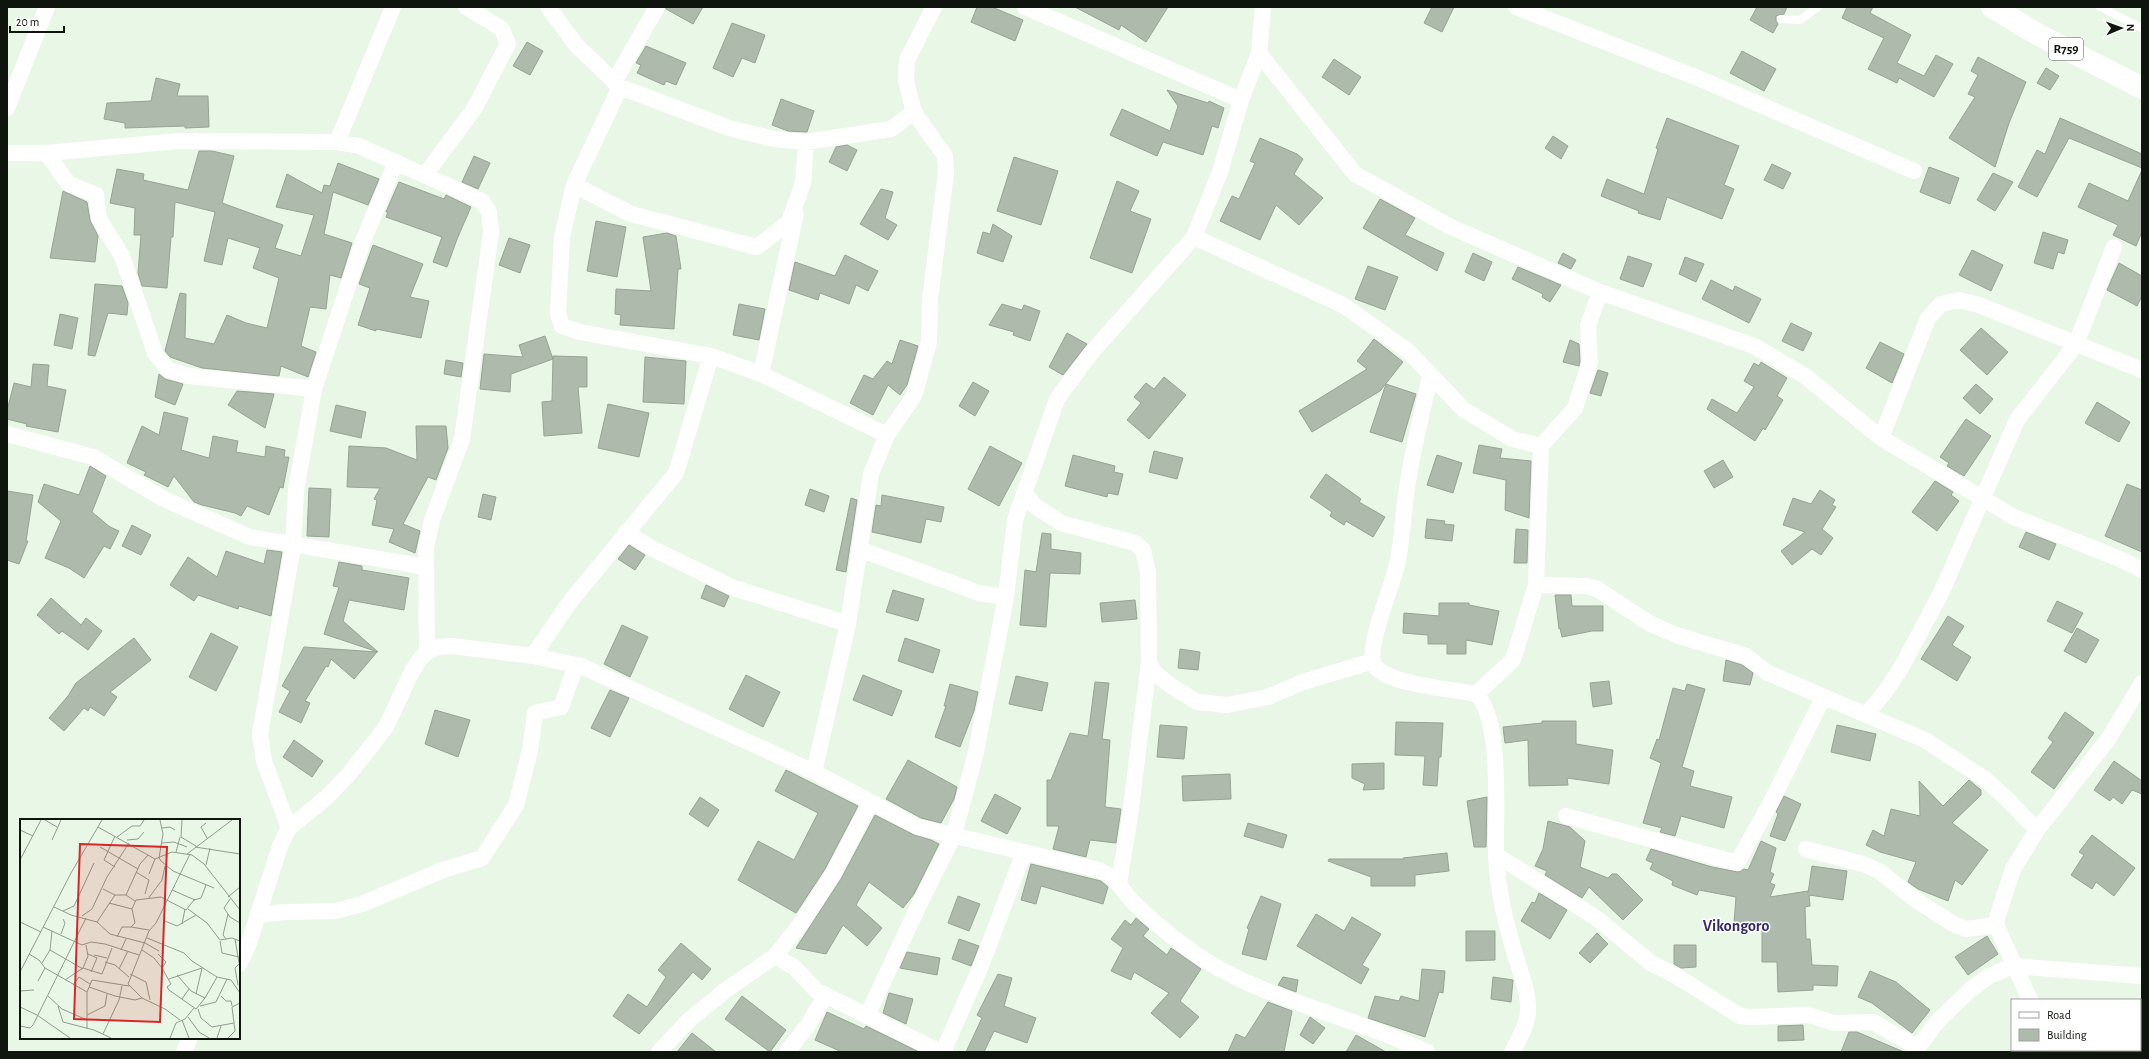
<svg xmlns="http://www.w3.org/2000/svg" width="2149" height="1059" font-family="'Alegreya Sans',sans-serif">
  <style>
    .building { fill: #aebaab; stroke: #97a394 }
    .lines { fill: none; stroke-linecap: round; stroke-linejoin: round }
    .service { stroke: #fff; stroke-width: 8 }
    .minor { stroke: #fff; stroke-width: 16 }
    .primary { stroke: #fff; stroke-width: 22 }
    .labels { text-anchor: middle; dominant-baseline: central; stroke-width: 3; stroke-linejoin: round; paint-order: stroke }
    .shield { fill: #fff; stroke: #575a56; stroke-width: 1 }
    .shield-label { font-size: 13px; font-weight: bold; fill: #0f140e }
    .quarter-label { font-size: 16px; font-weight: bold; fill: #322c67; stroke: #fff }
    .inset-road { fill: none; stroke: #929c90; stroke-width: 1 }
    .view { fill: #d62828; fill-opacity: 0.15; stroke: #d62828; stroke-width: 2 }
    .inset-edge { fill: none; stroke: #0f140e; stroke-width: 2 }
  </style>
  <rect width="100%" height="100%" fill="#e9f7e7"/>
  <path class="building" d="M666,7H703L693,24L666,9Z
    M977,7H992L1023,20L1015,41L971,22Z
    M1075,7H1168L1146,42L1121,25L1119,30Z
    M1432,7H1454L1442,32L1424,23Z
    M1757,7H1787L1784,14L1776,16V21L1778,24L1773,33L1750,20Z
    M1847,7H1873L1870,13L1911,35L1897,63L1924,76L1936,55L1953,64L1934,97L1899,78L1897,83L1868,69L1884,38L1842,18Z
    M732,23L765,35L755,63L742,58L733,77L713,68Z
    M527,42L543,51L530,75L513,66Z
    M646,46L686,63L676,85L666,81L664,85L637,73L641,65L636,63Z
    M1742,51L1776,69L1764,91L1730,73Z
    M1978,57L2026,82L2009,123L1995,167L1949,138L1975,97L1968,94L1978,75L1971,71Z
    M1334,59L1361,77L1349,95L1322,77Z
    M2046,68L2059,76L2050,90L2037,83Z
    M156,78L180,84L177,96H208L209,127L185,128V126L125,128V123L104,119L107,103L151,101Z
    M1167,90L1208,103L1209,101L1224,108L1218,128L1212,126L1203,155L1163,142L1157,156L1110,135L1122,109L1170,131L1178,106Z
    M781,99L814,111L807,132L788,131L772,125Z
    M1667,118L1739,146L1724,185L1734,189L1722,219L1667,197L1660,220L1638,213L1639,211L1601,196L1607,179L1644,194L1658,149L1656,148Z
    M2060,118L2142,154V168L2069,138L2037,197L2018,187L2037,150L2045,154Z
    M1553,136L1568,146L1561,159L1545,148Z
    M1260,138L1297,154L1303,159L1294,174L1323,198L1299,225L1276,205L1260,240L1220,221L1232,196L1239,199L1255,163L1250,161Z
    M847,145L857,150L847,171L829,162L836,147Z
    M199,151H212L234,156L222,203L283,225L275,248L301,256L314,215L276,207L287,174L322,193L324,185L330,186L338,163L379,179L368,205L333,192L324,234L352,243L341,278L330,275L326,309L310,307L301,346L316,352L308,377L281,366L279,376L202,368L170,357L165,351L180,293L186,294L185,338L214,344L227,315L246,323L267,328L279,278L253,268L260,248L228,238L222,265L204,261L215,212L175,202L173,237H171L167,288L142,286L138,273L141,235H134L135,208L110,203L117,169L144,174L143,180L188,190Z
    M474,156L490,163L478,189L462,182Z
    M1014,157L1058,171L1041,225L997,211Z
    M1772,164L1791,173L1783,189L1764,180Z
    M1929,167L1959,178L1950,204L1920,192Z
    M2142,170V232L2136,246L2113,235L2118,225L2078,207L2089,183L2128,201Z
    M1993,173L2013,182L1995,211L1977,200Z
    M1117,181L1139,191L1130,211L1151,219L1132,273L1090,258Z
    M399,182L444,199L446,195L471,207L457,239L447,267L433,262L442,237L386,217L388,212H386Z
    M881,189L893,192L885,218L897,225L888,240L860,224Z
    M63,191L87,202L90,220L98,236L95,262L50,258Z
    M1380,199L1415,218L1405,235L1444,253L1437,271L1363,228Z
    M596,221L626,227L617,277L587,271Z
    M993,224L1012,236L1003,262L977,253L983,232L990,234Z
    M2043,232L2068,240L2064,254L2058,252L2053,269L2034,263Z
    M667,233L676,236L681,269H678L674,329L620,325L621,315L615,314L616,289L651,291L643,237Z
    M509,238L530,245L520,273L499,265Z
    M373,245L423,264L410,297L429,301L421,338L376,329V331L358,325L370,288L359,284Z
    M1972,250L2003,265L1991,291L1959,275Z
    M1473,253L1492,262L1484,281L1465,272Z
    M1563,253L1576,260L1571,269L1558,263Z
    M845,255L878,271L868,291L856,285L849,304L820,293L818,300L789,290L795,262L835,276Z
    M1628,256L1652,264L1643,287L1620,279Z
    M1685,257L1704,264L1696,282L1679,274Z
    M2119,263L2142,276V296L2137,306L2107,290Z
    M1368,266L1398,277L1385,310L1355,299Z
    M1518,267L1561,285L1550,302L1542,297L1543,294L1512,279Z
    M1711,280L1733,291L1735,286L1761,299L1749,323L1702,299Z
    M95,284L122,286L128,303L127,315L108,313L95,356L88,355Z
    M739,304L765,309L759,340L733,335Z
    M1002,304L1022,310L1024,305L1040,311L1030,341L1013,335L1014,332L989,325Z
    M60,314L78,318L72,349L54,345Z
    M1791,323L1812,333L1803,351L1782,341Z
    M1981,328L2008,352L1987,375L1960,350Z
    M1067,333L1087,344L1063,375L1049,367Z
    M545,336L553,359L511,374L510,392L480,389L484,354L523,357L519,345Z
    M1374,339L1403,362L1380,391L1312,432L1299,411L1367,369L1357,361Z
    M900,340L918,346L907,385L900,395L888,385L873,415L850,403L864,375L873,379L887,361L892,364Z
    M1570,340L1579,344L1580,361L1579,366L1563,362Z
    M1880,342L1904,354L1892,383L1866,368Z
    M553,356L587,357V387H578L582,433L544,436L542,402L552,401Z
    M645,357L686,361L684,404L643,402Z
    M446,360L463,363L461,377L444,374Z
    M1761,362L1787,378L1777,396L1783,400L1765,430L1763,428L1755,441L1707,409L1712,399L1737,413L1754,387L1744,381L1754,363L1759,366Z
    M33,364L49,365L47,386L66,390L58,432L26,426L27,424L7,419V411L14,383L31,387Z
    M1598,370L1608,373L1601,396L1590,393Z
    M159,374L165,379L183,384L175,405L155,397Z
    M1164,377L1186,395L1149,439L1127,420L1141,403L1134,397L1146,383L1154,389Z
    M973,382L989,391L975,416L959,406Z
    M1386,384L1416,394L1402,442L1370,432Z
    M1976,384L1993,399L1980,414L1963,398Z
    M237,391L274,394L265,428L228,405Z
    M2097,402L2130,422L2119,442L2085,423Z
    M608,404L649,413L639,457L598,448Z
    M336,405L366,412L361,438L330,431Z
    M164,412L188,418L181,450L209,458L213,436L238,441L236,452L265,457L266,446L285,450L284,457H289L283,488L280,487L269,515L247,506L241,516L235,513L202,505L194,502L174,476L168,487L144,475L146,472L127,463L142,426L159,435Z
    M1966,419L1991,436L1964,476L1947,466L1949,463L1940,457Z
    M416,426H446L448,448L436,480L428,477L403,524L420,531L415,553L389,542L394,529L372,525L377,500L374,499L380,488L347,487L349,446L386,448L417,460Z
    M1479,445L1502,449L1500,458L1531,461L1529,518L1505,510L1506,480L1473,473Z
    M990,446L1022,463L999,506L968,489Z
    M1154,451L1183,458L1177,479L1149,472Z
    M1073,455L1115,466L1114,472L1123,474L1118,495L1108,493L1107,497L1065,486Z
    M1437,455L1462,463L1453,493L1427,485Z
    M1723,460L1733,477L1714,488L1704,471Z
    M90,466L106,476L92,512L110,527L119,531L110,549L104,546L84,578L69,568L45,558L61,521L38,502L44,484L79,495Z
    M1326,474L1361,499L1359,502L1385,517L1373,537L1346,521L1344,525L1330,516L1332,512L1310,497Z
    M1935,481L1953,492L1951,495L1959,501L1937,531L1912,512Z
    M2127,484L2142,490V552L2105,536Z
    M309,488L331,489L329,537L307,536Z
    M810,489L829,496L824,512L805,505Z
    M1820,490L1835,500L1832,505L1836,507L1822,529L1833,538L1821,555L1812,549L1792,565L1781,551L1805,532L1783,525L1793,498L1811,504Z
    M7,491L33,495L26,541H28L19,564L7,560Z
    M483,494L496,497L491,520L478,517Z
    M882,495L944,507L941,522L926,519L921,543L872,532L876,505L881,506Z
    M851,498L857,500L846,572L836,570Z
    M1427,519L1445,521L1444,524L1454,525L1452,541L1425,538Z
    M132,525L151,535L141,555L122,546Z
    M1516,529L1528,530L1527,563H1514Z
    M2026,532L2056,544L2049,560L2019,547Z
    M1042,533L1051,534V549L1081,553L1080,574L1050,573L1046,627L1020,625L1025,570L1036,572Z
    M629,545L645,555L635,570L618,559Z
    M267,550L282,552L271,616L239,606L238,609L198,595L194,601L170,585L188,557L217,577L226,551L264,564Z
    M339,562L362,566V570L409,578L404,610L349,600L343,621L378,652L324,634L339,587L333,586Z
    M706,585L729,596L724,607L701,598Z
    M893,590L924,599L918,621L886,612Z
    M1555,595H1571L1572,606H1603V631H1592L1562,637L1560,628L1559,629Z
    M51,598L81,625L86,618L102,631L88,650L62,631L59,634L37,615Z
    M1135,600L1137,619L1102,622L1100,603Z
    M2057,601L2083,613L2072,633L2047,621Z
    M1439,603H1469V605L1499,611L1492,645L1466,640V654H1447V644H1428V635L1403,633L1404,613L1439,616Z
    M1948,616L1964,626L1952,645L1971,657L1957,681L1921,659Z
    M622,625L648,637L630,677L604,664Z
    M2077,628L2099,640L2086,663L2064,651Z
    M211,633L238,647L216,691L189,677Z
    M134,638L151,660L110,692L117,697L104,716L90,707L88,711L84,708L64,731L49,718L68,696L76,683Z
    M905,638L940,650L933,673L898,661Z
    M304,647L377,652L354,679L331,659L328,667L326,666L305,701L310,703L301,723L279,712L290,691L282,686Z
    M1180,649L1200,652L1198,670L1178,668Z
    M1726,660L1742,665L1753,673L1750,685L1723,681Z
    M746,675L780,692L763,727L729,709Z
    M863,675L902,691L892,716L853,700Z
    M1016,676L1048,683L1042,711L1009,704Z
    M1609,681L1612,704L1593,707L1590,683Z
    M1095,682L1109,683L1102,739L1110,740L1105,807L1121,809L1116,843L1090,840L1086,857L1053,849L1059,826H1047V780H1051L1070,733L1088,736Z
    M950,684L978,692L974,711L960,747L935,737L946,706H944Z
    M1687,684L1705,689L1682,767L1694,771L1690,786L1732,797L1724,828L1681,816L1675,836L1660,832L1662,828L1643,823L1661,763L1650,758L1657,739L1659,740L1673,688L1685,691Z
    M610,690L629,698L610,737L591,728Z
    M435,710L470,720L458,757L425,744Z
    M2065,712L2094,733L2054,789L2031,772L2053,742L2048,738Z
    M1542,721H1576V744L1613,750L1609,784L1567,778L1568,785L1529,786L1528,740L1505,743L1503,727L1542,723Z
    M1396,722L1443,723L1441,757H1439L1437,786L1423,785L1425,756L1395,755Z
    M1160,725L1187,727L1184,759L1157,757Z
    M1837,725L1876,734L1870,761L1831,752Z
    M294,740L323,761L312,777L283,757Z
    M908,760L957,787L954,799L941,823L921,818L886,799Z
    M2114,761L2142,781V794L2132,790L2122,804L2113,797L2110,801L2094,790Z
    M1384,763V789L1363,790L1365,784L1352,778V764Z
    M786,770L858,806L825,869L796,913L738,880L758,841L794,860L818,813L775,791Z
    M1230,774L1231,799L1183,801L1182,776Z
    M1969,780L1981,790V795L1952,823L1988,850L1962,885L1955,880L1948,901L1918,889L1908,882L1916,862L1880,852L1866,845L1873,830L1884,836L1891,809L1920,816L1919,781L1943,806Z
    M995,794L1021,808L1007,834L981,821Z
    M1784,796L1801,804L1785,841L1770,836L1778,814L1776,812Z
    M700,797L719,810L708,827L689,814Z
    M1487,797L1486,847H1474L1467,801Z
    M875,815L914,835L931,840L939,844L914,894L903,908L869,882L856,905L882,928L867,946L843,925L826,954L796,948L841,879Z
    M1548,821L1570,827L1585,841L1580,867L1608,878L1612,874H1617L1643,900L1623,920L1589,887L1582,898L1545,875L1547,871L1535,866L1543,849Z
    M1248,823L1287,835L1283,848L1244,836Z
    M2092,835L2135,868L2114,896L2096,882L2092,889L2071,875L2084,855L2079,852Z
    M1761,841L1776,848L1770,872L1774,874L1770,883L1775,885L1770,897L1808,891V893L1812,866L1847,871L1843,900L1809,895L1810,906L1805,907L1806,939H1810L1812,965L1838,966L1837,986L1813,985V990L1778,992L1777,962H1762V924L1734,923L1736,897L1699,890L1697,895L1672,885L1673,881L1650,869L1653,863L1646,860L1651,849L1712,867L1738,872L1744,869L1748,870Z
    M1447,853L1449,871L1415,875V886H1371V877L1328,861L1329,859H1404L1403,858Z
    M1031,864L1101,881L1108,887L1103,904L1041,886L1036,904L1021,900Z
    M1539,893L1567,910L1550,939L1521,921L1532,902L1535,903Z
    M958,896L980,904L969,931L948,923Z
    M1261,896L1281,904L1266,960L1242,954L1249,929L1247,928Z
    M1316,914L1344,931L1352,917L1381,934L1362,965L1369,969L1361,984L1297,946Z
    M1136,918L1149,929L1143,936L1167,955L1171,948L1201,969L1180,1001L1199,1017L1180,1038L1151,1013L1169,993L1134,972L1131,980L1111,971L1123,948L1111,939L1125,920L1131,925Z
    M1466,931H1495V960L1466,961Z
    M1597,933L1608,944L1590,963L1579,953Z
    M1987,936L1998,954L1968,975L1955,957Z
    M959,939L979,946L971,966L952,959Z
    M681,943L711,969L702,980L693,972L639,1034L613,1016L628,994L647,1007L666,977L658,970Z
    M1674,945H1696V967L1681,968L1674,964Z
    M907,952L940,958L937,975L900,968Z
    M1422,969L1445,971L1443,993L1439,992L1425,1037L1368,1018L1375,996L1399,1001L1401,996L1419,1001Z
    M1870,971L1896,982L1930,1010L1912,1033L1872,1003L1858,997Z
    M998,974L1012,978L1004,1006L1036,1018L1027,1043L994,1031L984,1052H966L982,1018L977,1015Z
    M1283,977L1298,980L1296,992L1278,985Z
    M1493,977L1513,980L1511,1002L1491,999Z
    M889,993L913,999L906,1024L883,1013Z
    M742,996L786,1030L770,1052L725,1019Z
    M1268,1002L1292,1011L1284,1052H1228L1236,1034L1245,1038Z
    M827,1012L864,1029L866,1026L919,1052H842L815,1040Z
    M1310,1017L1325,1028L1313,1044L1300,1035Z
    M1803,1025L1804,1040L1778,1041V1026Z
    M1849,1032H1857L1904,1052H1841Z
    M692,1033L716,1052H677Z
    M1356,1035L1386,1052H1346Z"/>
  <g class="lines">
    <path class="service" d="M2100,7L2142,28
      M1781,19L1800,20L1818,7"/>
    <path class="minor" d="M548,7L577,46L620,87L729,128L774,139L806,142L891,129L914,112
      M1025,7L1241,100
      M1516,7L1698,78L1914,171
      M1259,53L1355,174L1451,227L1600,292L1754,346L1805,376L1881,438L2014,517L2120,559L2142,570
      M614,82L657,7
      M620,87L574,185L562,237L558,314L562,326L580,332L711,356L761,374L887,435
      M7,108L47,7
      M337,142L393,7
      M7,153H46L179,141L337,142L359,146L482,201L489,212L491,233L462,439L432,520L426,547L427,652
      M46,153L69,184L96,195L99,219L122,256L155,353L168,370L189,376L314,389
      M425,175L474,109L508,44L502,29L466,7
      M574,185L631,214L757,247L789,222L803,183L806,142
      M1194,237L1343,305L1408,351L1463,409L1512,439L1541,446
      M761,374L796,213
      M1430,376C1422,414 1412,451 1407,489C1402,518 1403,547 1394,576C1389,592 1365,653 1375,666C1389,685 1453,689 1476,694C1503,719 1495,819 1496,856C1498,890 1505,922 1515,954C1520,972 1529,992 1528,1010C1528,1024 1519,1040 1512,1052
      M7,434L93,457L164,499L250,537L426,567
      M1881,438L1928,318L1941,304L1959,300L1979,305L2142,370
      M1024,493L1035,506L1061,523L1135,543L1143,550L1148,572L1149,662L1154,672L1170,685L1197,702L1227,705L1268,697L1303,682L1373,661
      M626,532L653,549L734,588L848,624
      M859,549L979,593L1006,597
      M1536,585L1587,586L1597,589L1649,623L1676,635L1746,656L1768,673L1925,740L1985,779L2008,800L2037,830
      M533,656L569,603L676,473L711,356
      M1476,694L1513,660L1536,585L1541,446L1575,408L1590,362L1588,325L1600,292
      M1866,715L1885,692L1901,668L1941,593L2017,420L2076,344L2114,247
      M814,772L848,624L871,474L887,435L914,396L929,342L930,299L946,173L945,156L914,112L906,81L907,60L934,7
      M1566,816L1737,863L1769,806L1823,698
      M289,828L264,761L260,734L293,546L296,490L314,389L363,241L396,162
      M1806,849L1863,864L1879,871L1916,900L1955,925L1967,929L1996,925
      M1496,855L1595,917L1651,963L1673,974L1740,1016L1749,1017L1809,1015L1834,1023L1873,1022L1917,1047
      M1119,883L1130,816L1149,662
      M258,915L285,912L336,911L362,904L443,870L482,858L516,805L530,751L535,713L561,707L576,665
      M775,956L794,967L817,991L940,1052
      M239,964L248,946L280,846L289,828L326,798L349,774L386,727L412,671L420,659L427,652L438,647L452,646L533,656L581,666L814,772L918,827L1099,870C1118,878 1121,890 1135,904C1157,925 1181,945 1206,961C1258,993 1318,1008 1374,1030C1392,1036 1410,1045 1427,1052
      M2030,1000L1996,925L1997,918L2013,869L2037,830L2109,738L2142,683
      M867,1016L919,905L954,835L976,752L1006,597L1015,520L1057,399L1091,353L1194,237L1220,172L1241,100L1259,53L1263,7
      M2054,1050L2055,1052
      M184,1052L190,1038
      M659,1052L689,1020L726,990L775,956L802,922L833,874L870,803
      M787,1052L808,1025L826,995
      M943,1052L981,966L1024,852
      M1914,1052L1938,1021L1969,991L1989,976L2013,966L2142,976"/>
    <path class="primary" d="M1992,7L2039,35L2142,88"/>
  </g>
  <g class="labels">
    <rect class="shield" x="2049" y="38" width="34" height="22" rx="3"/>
    <g class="shield-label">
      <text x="2066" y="49">R759</text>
    </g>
    <g class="quarter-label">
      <text x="1736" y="926">Vikongoro</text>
    </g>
  </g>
  <g transform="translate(20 819)">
    <rect width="220" height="220" fill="#e9f7e7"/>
    <path class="inset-road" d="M25,1L37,8M140,1L143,15L139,39L141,42L153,52L194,69M162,1L161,18L176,27M186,4L181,8L187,19M78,8L135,40L152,33L172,36L184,45L220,91M142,9L150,8L155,11M0,11L13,17M97,18L112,7H120L124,1M32,21L41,1M107,21L118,20L124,13M142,24L154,23L167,28M80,28L118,50M175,28L220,35M156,33L160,18M167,35L212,1M0,41L21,1M186,46L190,29M95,48L84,41L95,17M116,53L129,61L125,75M129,55L135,40M83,70L95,76H106L115,82M152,71L175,81M106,76L120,45L128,36M208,78L220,68M128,80L142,61L145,47M210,80L204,89L210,98L220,104M89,84L112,90L116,81L141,78L166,91L174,81L181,79L186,66M34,88L51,96L77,103L90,115L125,124L139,132M168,90L187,104L200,121L212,119L220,122M43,92L54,87L74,44M62,97L72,90L87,58L109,24M145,102L157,107L176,96M0,103L21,113M77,103L95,76M162,105L165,90M23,108L62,126L71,123L85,125L119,136M111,108L129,111M32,112L30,131L63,150M41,115L45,104L43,100M97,118L102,108H111L115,104L112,90M127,119L164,134L172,142L197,158L211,161L220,174M206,120L203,116L208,95M215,120L219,144M200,122L202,134L219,138M101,131L106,120M122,131L134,139L142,149L151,165L147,168L149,171L176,190L185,179M9,135L19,141L25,149L67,173M68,135L77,139L71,153M138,135L146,143L142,149M74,136L87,139M85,143L95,146L109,158M22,144L30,131M63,149L82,155L92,129M99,150L108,132M0,153L51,54L82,1M110,155L126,163L130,181M157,156L171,172L185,179L197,158M149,160L182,149M45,161L63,149L68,137L66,126M18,162L25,149M53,166L59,158L70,165M218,166L215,149L220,144M69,168L95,177L115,181L122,179M0,172L14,171M176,175L182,149M28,177L42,190L67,201M201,177L206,182H211L212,187M162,180L169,170M38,187L43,203L74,211L91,219M180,187L196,183L207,160M0,188L17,196L50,219M178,190L181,199L192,208L214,204M67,196L85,187L87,175M168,198L179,213L189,219M160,201L145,190L122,179L108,165L129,112L136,104L170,35M162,201L169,219M0,207L10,209L13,206L66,99M67,210V173L72,161L109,167M83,215L99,181L102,167M150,219L156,204L165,200L174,189M197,219L201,207M208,219L215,212L212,188L220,184"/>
    <path class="view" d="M60,25L147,28L140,203L54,200Z"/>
    <rect width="220" height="220" class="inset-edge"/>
  </g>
  <rect width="2149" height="1059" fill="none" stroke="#0f140e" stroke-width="16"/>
  <rect x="2011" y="999" width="130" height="52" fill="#ffffff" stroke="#9fa19f"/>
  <rect x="2019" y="1012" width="20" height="6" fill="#ffffff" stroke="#9fa19f"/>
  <text x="2047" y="1019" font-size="12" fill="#0f140e">Road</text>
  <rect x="2019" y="1029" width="20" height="12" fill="#aebaab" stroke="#9fa19f"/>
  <text x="2047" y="1039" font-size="12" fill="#0f140e">Building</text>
  <g transform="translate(2121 28) rotate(88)" stroke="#ffffff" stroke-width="3" paint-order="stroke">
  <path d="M0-3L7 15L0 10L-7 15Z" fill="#0f140e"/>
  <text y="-6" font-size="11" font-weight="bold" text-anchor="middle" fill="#0f140e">N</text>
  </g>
  <path d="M10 26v6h54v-6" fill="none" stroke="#0f140e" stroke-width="2"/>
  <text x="16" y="26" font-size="12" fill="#0f140e" stroke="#ffffff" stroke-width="3" paint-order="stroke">20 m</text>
</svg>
